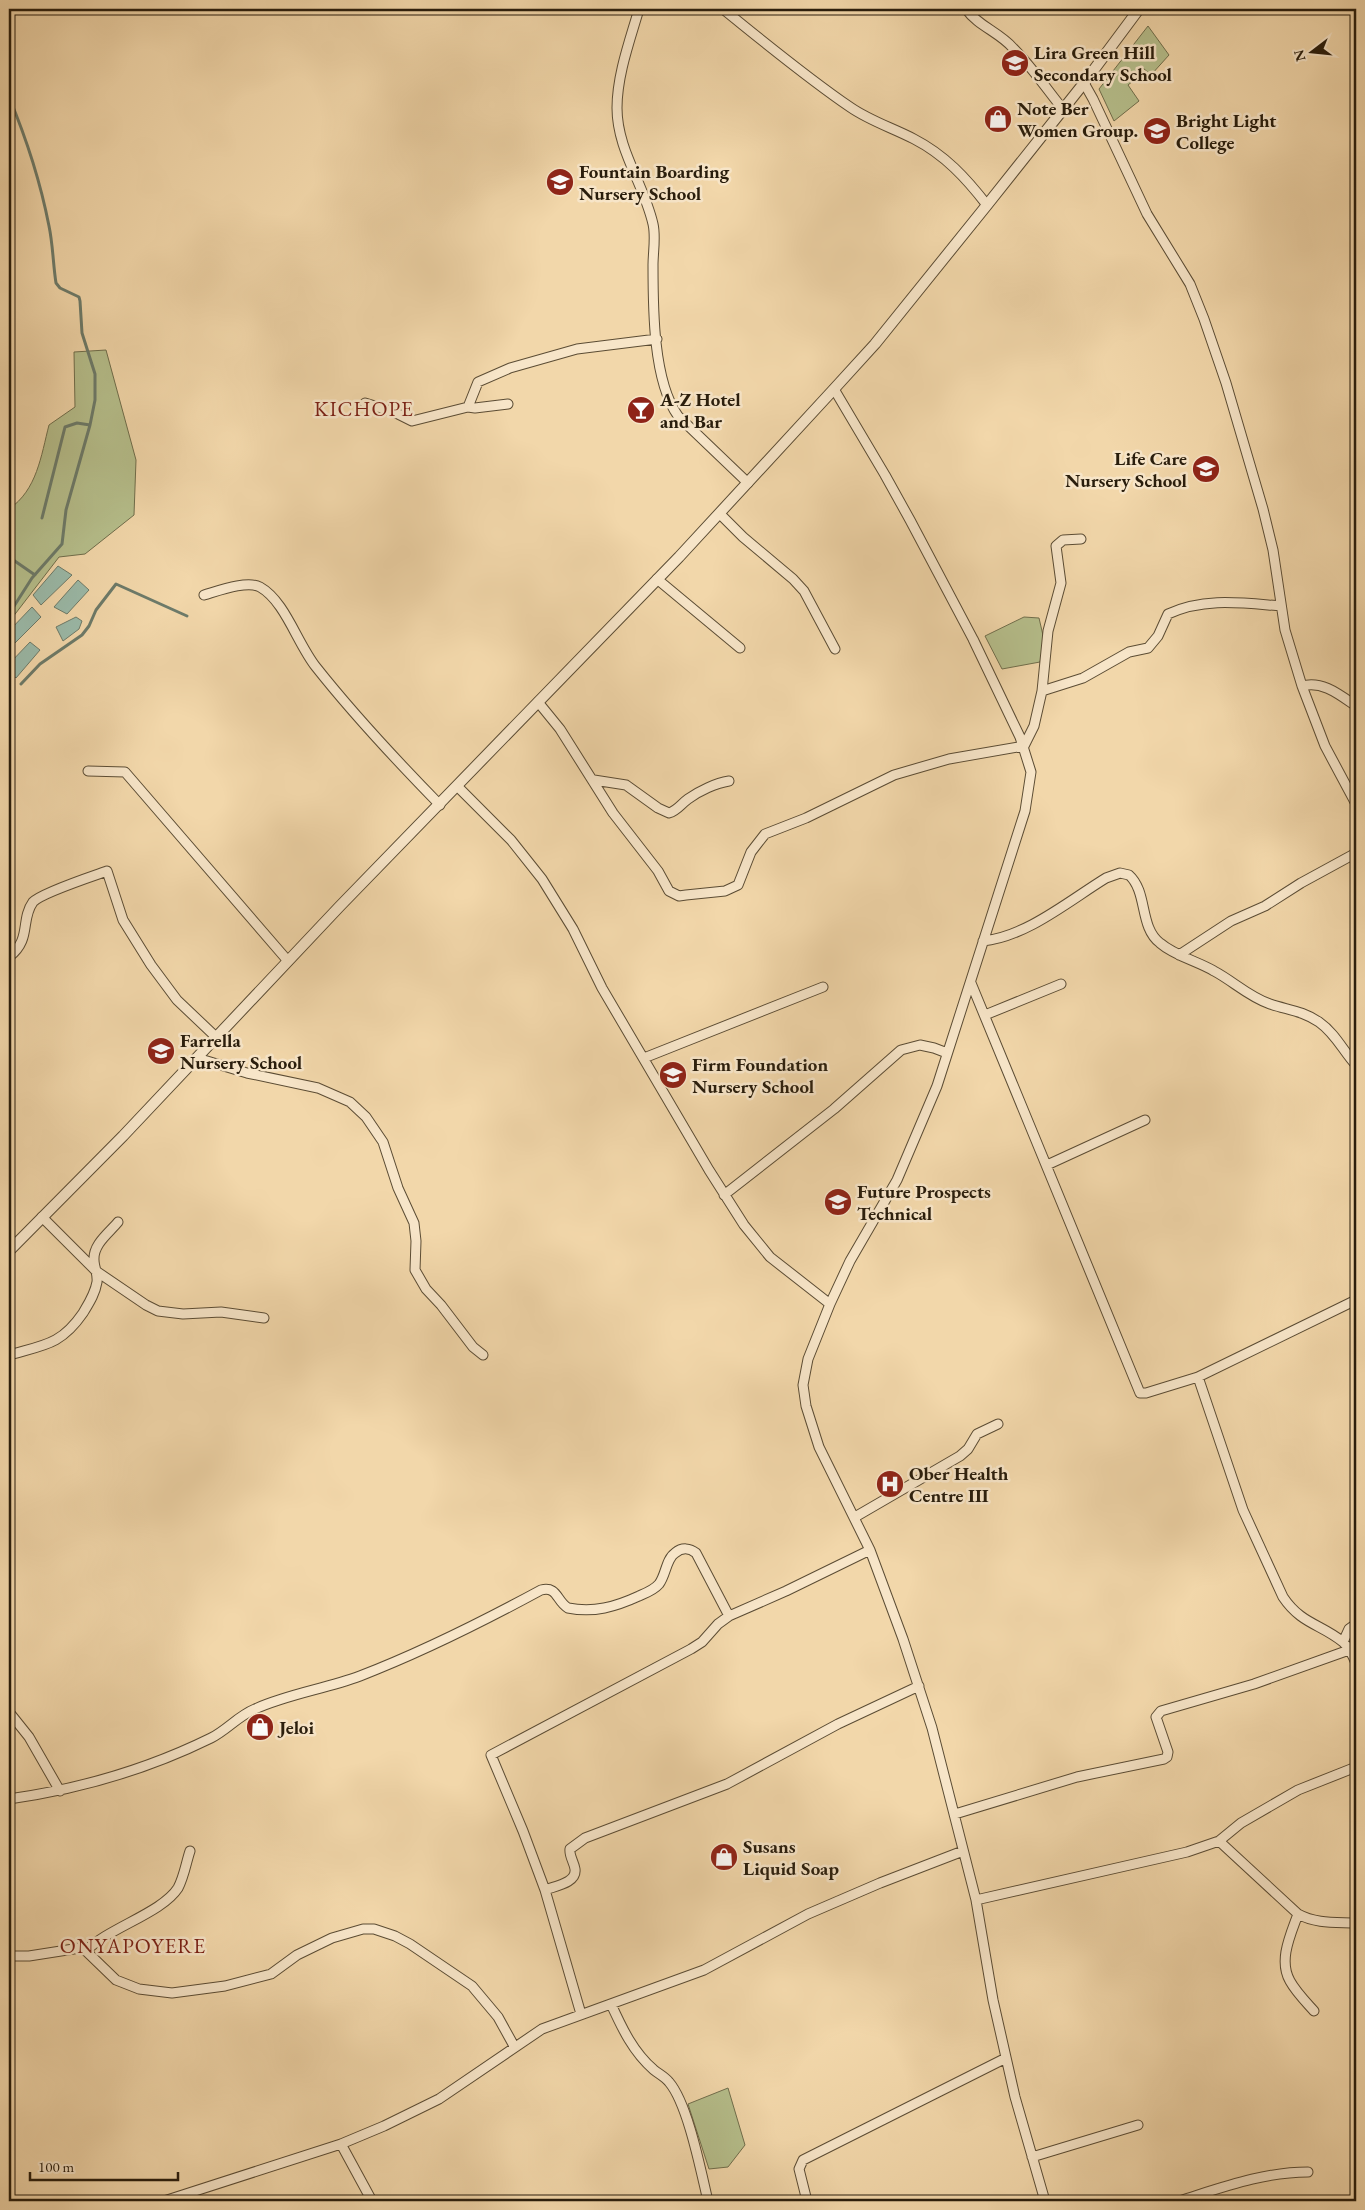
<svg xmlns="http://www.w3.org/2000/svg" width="1365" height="2210" font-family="'EB Garamond',serif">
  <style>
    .green { fill: #b6bf8c; stroke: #706e4c }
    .water { fill: #9bbaa9; stroke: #6d7b6a }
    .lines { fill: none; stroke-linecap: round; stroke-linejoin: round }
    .stream { stroke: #6d7b6a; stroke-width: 3 }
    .minor-casing { stroke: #5b4c34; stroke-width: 11 }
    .tertiary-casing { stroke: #5b4c34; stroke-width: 12 }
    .minor { stroke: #f7e5c8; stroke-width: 9 }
    .tertiary { stroke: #f7e5c8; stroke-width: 10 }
    .labels { text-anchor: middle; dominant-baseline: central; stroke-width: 5; stroke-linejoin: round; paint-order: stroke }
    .poi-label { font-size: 19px; font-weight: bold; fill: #291d0c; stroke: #f7e5c8; text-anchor: start }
    .quarter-label { font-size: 21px; letter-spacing: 1px; fill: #7a1f14; stroke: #f7e5c8 }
  </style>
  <rect width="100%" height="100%" fill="#f2d7aa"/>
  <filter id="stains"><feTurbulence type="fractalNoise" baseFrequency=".004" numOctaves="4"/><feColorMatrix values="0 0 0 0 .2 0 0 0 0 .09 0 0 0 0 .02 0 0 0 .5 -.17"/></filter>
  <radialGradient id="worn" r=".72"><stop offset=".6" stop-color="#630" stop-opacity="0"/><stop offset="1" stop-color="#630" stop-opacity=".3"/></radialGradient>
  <path class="green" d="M1148,26L1169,55L1151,75L1143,68L1138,77L1128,85L1139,101L1114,121L1099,89Z
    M106,350L136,460L134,515L85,554L59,557L9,622V509C37,490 41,456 49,425L75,407L74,352Z
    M1024,617L1039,618L1045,644L1040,662L1002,669L985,636Z
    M728,2088L745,2145L728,2167L709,2169L688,2104Z"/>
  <path class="water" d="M58,566L72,575L41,605L33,595Z
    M78,580L89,590L67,614L54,607Z
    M32,607L41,617L9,649V631Z
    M76,617L82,621L79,629L63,641L56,627Z
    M30,642L40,650L16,678L9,671V664Z"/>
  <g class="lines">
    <path class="stream" d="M9,54L10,61L9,68
      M9,97C27,140 40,180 49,226C53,245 53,264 56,283L60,288L79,297L80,301L82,333L95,374V400L90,425L66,510L62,544L32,578L9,614
      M42,518L65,427L77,423L90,425
      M9,557L35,575
      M21,684L40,664L82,635L89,626L96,610L116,584L187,616"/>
    <defs>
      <path id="minor" d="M639,9C630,40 617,75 617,108C617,150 644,184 653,224C656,237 653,252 653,265C653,308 653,381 678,416L748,483
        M723,9C764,42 806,77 850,107C870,121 893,128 914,139C945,155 966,178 987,205
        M966,9C978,26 999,32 1013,48C1031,66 1046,88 1062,108
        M1084,83L1093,99L1147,214L1190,284L1204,319L1226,383L1263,509L1273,550L1285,630L1302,686C1322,680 1340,695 1356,706
        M834,389L885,475L910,520L973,639L1020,737L1031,772L1025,811L937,1086L897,1180L850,1261L830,1304L808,1359L803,1385L806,1406L819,1447L870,1550L903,1639L932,1728L976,1900L993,2000L1015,2097L1045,2201
        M365,403L394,412L412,421L468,407L475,408L508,404
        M468,407L478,382L510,368L577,349L657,339
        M720,514L743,537L793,579L804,591L835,649
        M657,579L740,648
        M204,595C218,591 247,580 260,587C285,601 297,643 316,667C354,715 397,761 440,805
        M1302,686L1325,746L1356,804
        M1042,691L1048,631L1061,583L1056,546L1063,540L1081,539
        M538,702L560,729L613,813L658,871L669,891L679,896L686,895L725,891L738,885L751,852L765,834L806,818L894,775L949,759L1024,746L1034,726L1042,691L1083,678L1129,652L1148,648L1158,636L1168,614C1204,597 1243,603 1281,606
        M88,771L125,772L288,961
        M594,780L626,785L658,808L669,813C677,811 681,804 688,799C699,791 716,783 729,781
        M458,787L511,840L542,879L573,929L602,988L709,1170L744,1225L770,1257L830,1304
        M983,941C1026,937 1070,900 1106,878L1120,873L1129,875C1148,892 1139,927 1160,943C1175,956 1197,961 1214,971C1233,981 1249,997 1270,1004C1288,1010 1303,1011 1319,1022C1336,1034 1343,1051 1356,1065
        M1179,955L1231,921L1265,906L1301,883L1356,853
        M9,957C32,939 20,920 33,902C41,893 93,876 107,871L123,920L151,965L177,1000L217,1038
        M971,983L1140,1393H1146L1198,1377L1356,1300
        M985,1015L1061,984
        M197,1058L247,1073L318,1088L350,1102L366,1117L383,1142L398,1188L414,1223L416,1241L415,1270L426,1289L441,1305L473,1347L483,1355
        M644,1058L823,987
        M1047,1165L1145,1120
        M724,1195L834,1109L901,1050L920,1045L934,1048L947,1053
        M42,1217L96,1271L146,1305L158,1311L183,1314L221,1312L264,1318
        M9,1355C44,1345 61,1345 83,1313C89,1303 95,1294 97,1282C98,1274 94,1267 94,1260C93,1244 109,1233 118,1222
        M1198,1377L1243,1510L1283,1597C1301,1624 1321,1624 1343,1642C1349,1647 1353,1656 1356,1663
        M855,1517L960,1456L968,1449L977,1434L998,1424
        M1343,1642L1349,1629L1356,1624
        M9,1712L29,1737L60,1791
        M9,1799C80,1789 146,1770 211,1738C227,1730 238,1716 255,1709C288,1694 325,1689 360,1676C422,1652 482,1622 541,1590C558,1586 556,1601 568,1608C594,1613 615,1607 639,1596C646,1593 654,1590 659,1584C666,1575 666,1559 675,1553C682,1547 690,1548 696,1553L729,1616
        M955,1814L1077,1777L1164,1759L1167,1757L1168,1752L1156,1717L1161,1711L1254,1684L1349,1650
        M1219,1841L1298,1914C1316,1924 1336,1922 1356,1923
        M545,1890C555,1886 577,1883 575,1869C574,1862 569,1856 570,1849L585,1838L727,1784L838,1724L919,1686
        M976,1900L1187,1852L1219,1841L1241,1823L1298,1790L1356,1767
        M1298,1914C1291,1934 1278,1960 1290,1981C1296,1992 1306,2002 1314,2011
        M86,1951C108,1928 162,1913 178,1888C184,1877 186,1863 190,1851
        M9,1956H29L80,1948L86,1951L116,1980L139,1989L172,1993L225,1986L271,1974L297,1955L332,1938L363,1929H374L395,1936L410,1944L472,1986L498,2017L514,2046
        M611,2004C622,2028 633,2052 654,2070C659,2074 665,2077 669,2082C688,2104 701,2172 708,2201
        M581,2014L545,1890L523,1831L491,1755L691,1649L702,1642L718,1624L729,1616L786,1591L870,1550
        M341,2144L372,2201
        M1032,2157L1138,2125
        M164,2201L341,2144L384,2126L439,2099L542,2029L704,1970L808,1914L880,1883L963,1851
        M807,2201L799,2169L803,2160L1006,2058
        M1179,2201C1221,2188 1263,2172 1308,2172"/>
      <path id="tertiary" d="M9,1251L123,1136L340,906L679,557L834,389L875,344L987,205L1084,83L1139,9"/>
    </defs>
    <use href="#minor" class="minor-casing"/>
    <use href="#tertiary" class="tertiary-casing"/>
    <use href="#minor" class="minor"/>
    <use href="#tertiary" class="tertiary"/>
  </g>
  <defs>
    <symbol id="school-disc" viewBox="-11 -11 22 22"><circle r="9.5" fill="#8f2418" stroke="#f7e5c8"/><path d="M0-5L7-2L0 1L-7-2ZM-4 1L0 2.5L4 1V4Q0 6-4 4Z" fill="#fff"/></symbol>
    <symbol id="shop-disc" viewBox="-11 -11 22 22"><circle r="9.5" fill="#8f2418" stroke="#f7e5c8"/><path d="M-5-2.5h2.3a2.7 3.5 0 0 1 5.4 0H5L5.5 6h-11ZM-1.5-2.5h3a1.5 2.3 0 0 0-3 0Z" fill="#fff"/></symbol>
    <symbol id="bar-disc" viewBox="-11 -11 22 22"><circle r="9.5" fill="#8f2418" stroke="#f7e5c8"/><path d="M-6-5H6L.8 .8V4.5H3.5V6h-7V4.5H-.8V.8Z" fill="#fff"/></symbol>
    <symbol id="hospital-disc" viewBox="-11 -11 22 22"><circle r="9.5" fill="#8f2418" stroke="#f7e5c8"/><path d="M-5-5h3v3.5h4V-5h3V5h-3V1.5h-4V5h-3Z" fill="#fff"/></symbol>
  </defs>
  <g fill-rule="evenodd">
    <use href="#school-disc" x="999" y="47" width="32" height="32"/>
    <use href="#shop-disc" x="982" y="103" width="32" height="32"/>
    <use href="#school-disc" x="1141" y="115" width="32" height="32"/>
    <use href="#school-disc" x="544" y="166" width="32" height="32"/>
    <use href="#bar-disc" x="625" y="394" width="32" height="32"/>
    <use href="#school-disc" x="1190" y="453" width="32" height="32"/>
    <use href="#school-disc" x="145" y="1035" width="32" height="32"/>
    <use href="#school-disc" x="657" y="1059" width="32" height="32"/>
    <use href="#school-disc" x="822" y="1186" width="32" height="32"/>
    <use href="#hospital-disc" x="874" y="1468" width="32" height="32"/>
    <use href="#shop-disc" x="244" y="1711" width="32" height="32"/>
    <use href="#shop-disc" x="708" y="1841" width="32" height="32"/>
  </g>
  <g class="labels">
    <g class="poi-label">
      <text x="1034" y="52">Lira Green Hill<tspan x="1034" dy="22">Secondary School</tspan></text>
      <text x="1017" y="108">Note Ber<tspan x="1017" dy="22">Women Group.</tspan></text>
      <text x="1176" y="120">Bright Light<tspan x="1176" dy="22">College</tspan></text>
      <text x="579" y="171">Fountain Boarding<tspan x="579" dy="22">Nursery School</tspan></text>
      <text x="660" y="399">A-Z Hotel<tspan x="660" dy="22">and Bar</tspan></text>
      <text x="1187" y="458" text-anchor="end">Life Care<tspan x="1187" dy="22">Nursery School</tspan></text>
      <text x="180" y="1040">Farrella<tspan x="180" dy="22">Nursery School</tspan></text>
      <text x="692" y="1064">Firm Foundation<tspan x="692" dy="22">Nursery School</tspan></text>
      <text x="857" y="1191">Future Prospects<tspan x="857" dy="22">Technical</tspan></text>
      <text x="909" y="1473">Ober Health<tspan x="909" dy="22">Centre III</tspan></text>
      <text x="279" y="1727">Jeloi</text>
      <text x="743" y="1846">Susans<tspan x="743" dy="22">Liquid Soap</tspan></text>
    </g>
    <g class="quarter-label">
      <text x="364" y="408">KICHOPE</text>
      <text x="133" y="1945">ONYAPOYERE</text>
    </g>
  </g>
  <rect width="1365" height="2210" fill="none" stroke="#f2d7aa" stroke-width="30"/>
  <rect x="10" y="10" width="1345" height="2190" fill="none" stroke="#291d0c" stroke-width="2.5"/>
  <rect x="15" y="15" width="1335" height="2180" fill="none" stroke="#291d0c"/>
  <g transform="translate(1312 52) rotate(254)" stroke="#f7e5c8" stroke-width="4" paint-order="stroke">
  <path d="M0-4L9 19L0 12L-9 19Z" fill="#291d0c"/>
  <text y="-8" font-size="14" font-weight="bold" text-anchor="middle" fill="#291d0c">N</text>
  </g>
  <path d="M30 2172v8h148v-8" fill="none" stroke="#291d0c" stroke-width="2.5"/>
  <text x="38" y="2172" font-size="15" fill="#291d0c" stroke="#f7e5c8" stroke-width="4" paint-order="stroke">100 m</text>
  <rect width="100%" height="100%" filter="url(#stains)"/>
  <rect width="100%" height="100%" fill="url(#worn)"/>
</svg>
